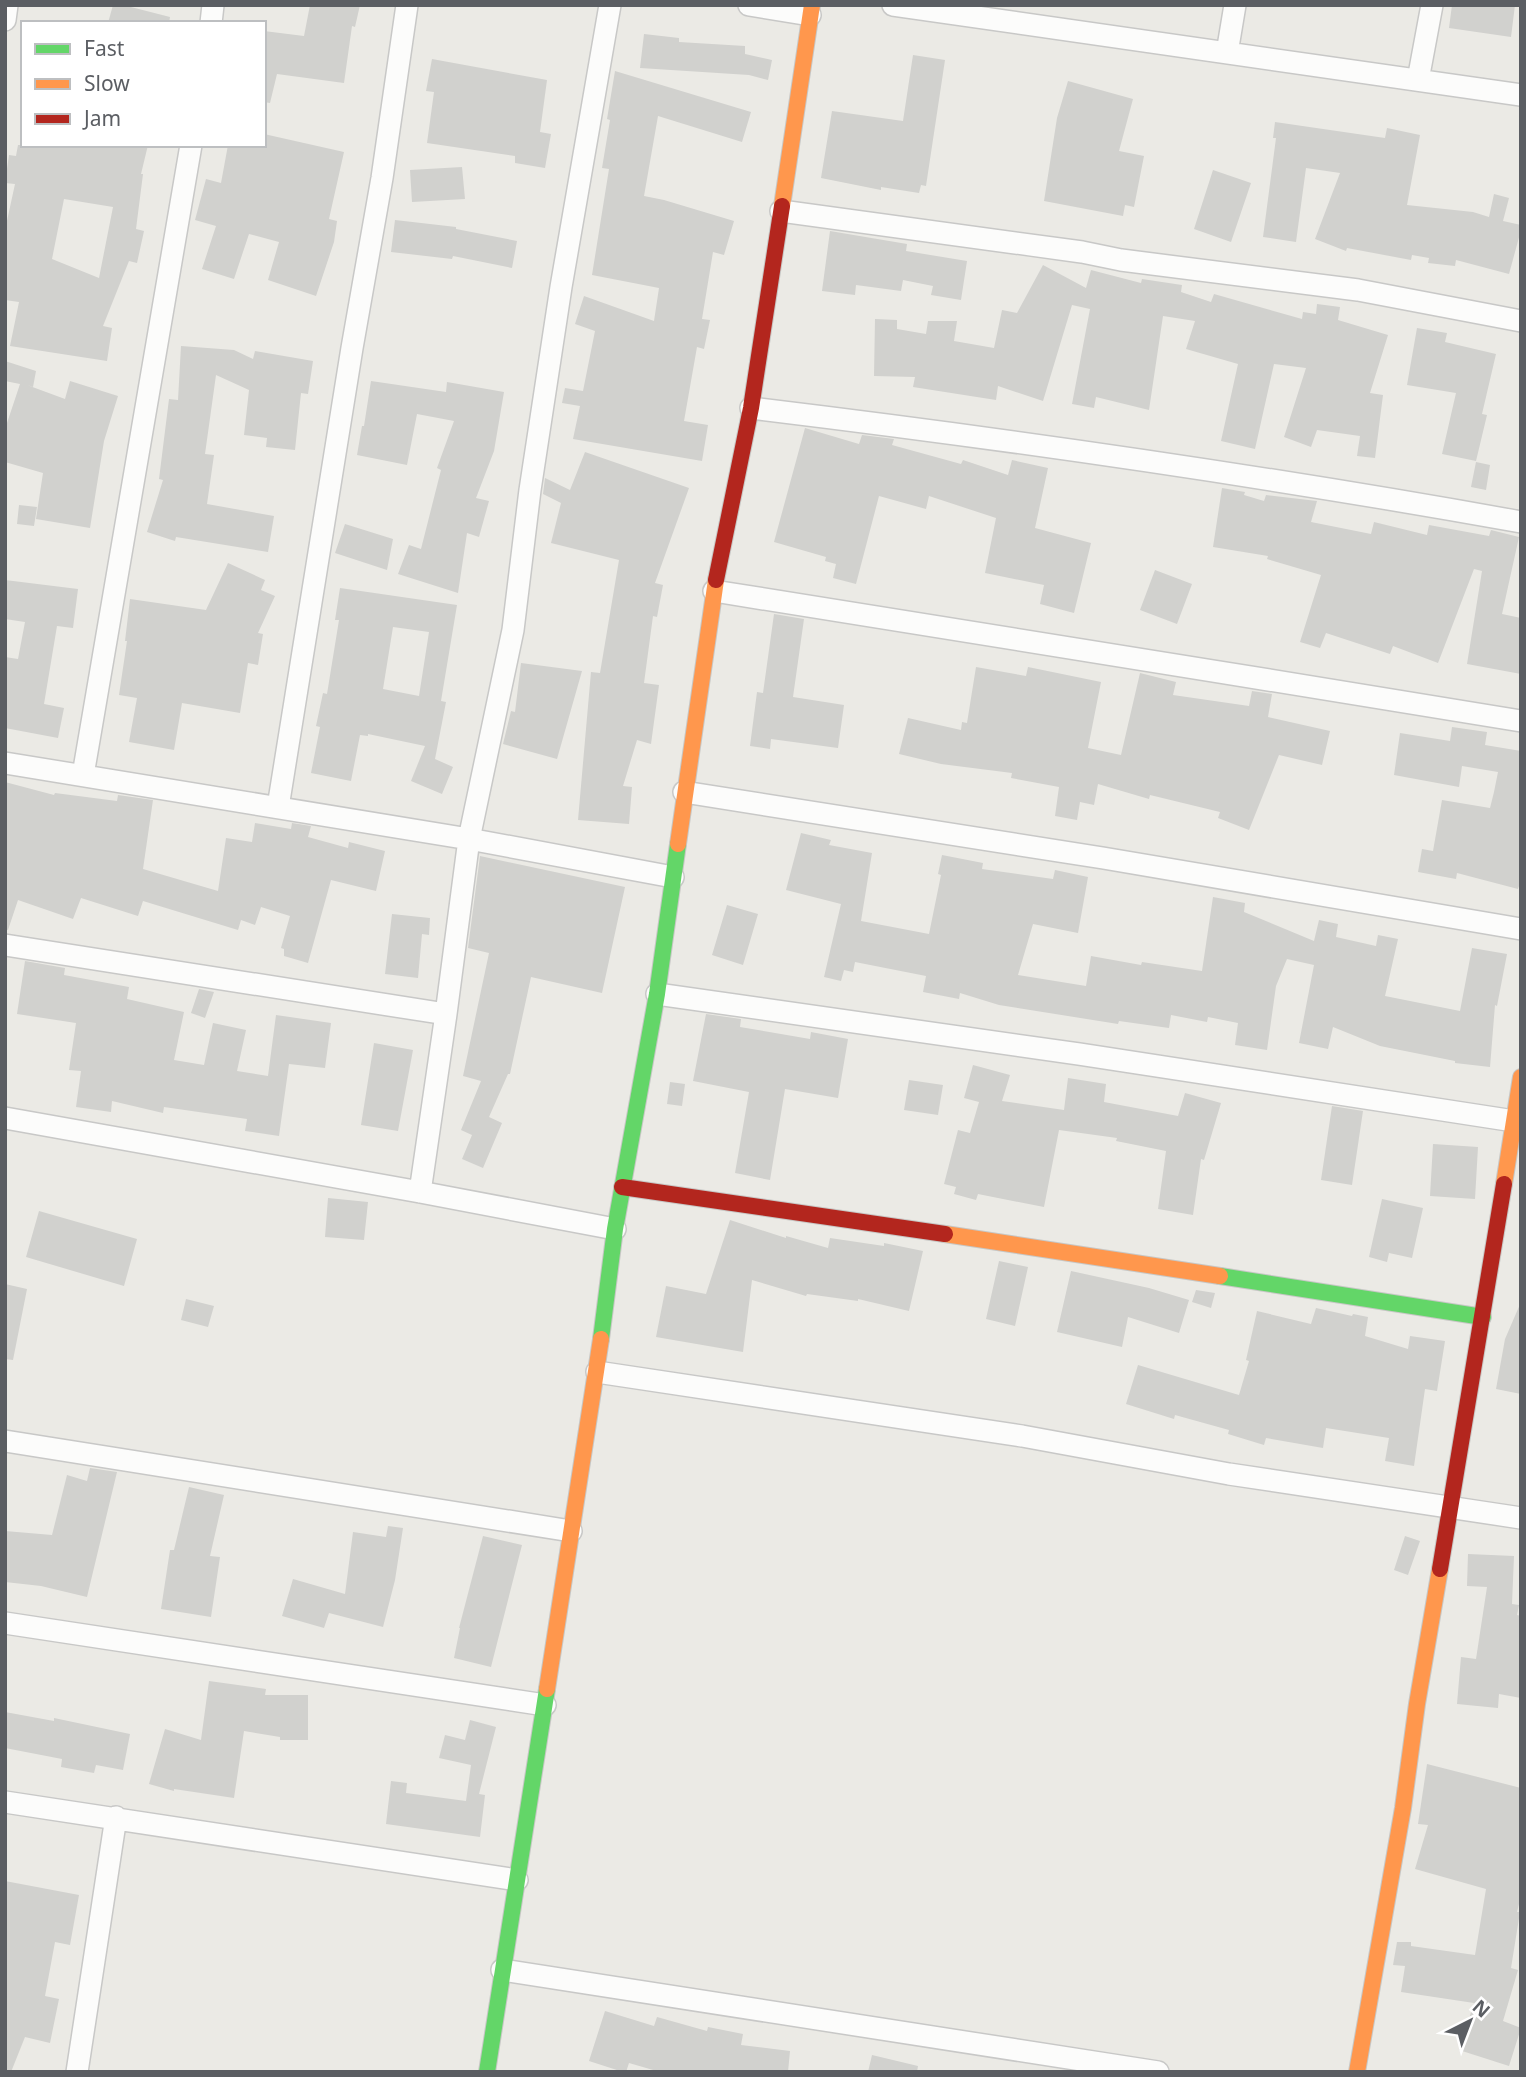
<svg xmlns="http://www.w3.org/2000/svg" width="1526" height="2077" font-family="'Noto Sans',sans-serif">
  <style>
    .building { fill: #d1d1ce; fill-rule: evenodd }
    .lines { fill: none; stroke-linecap: round; stroke-linejoin: round }
    .street-casing { stroke: #c8c8c7; stroke-width: 24 }
    .fast-casing { stroke: #c7c7c5; stroke-width: 18 }
    .slow-casing { stroke: #c7c7c5; stroke-width: 18 }
    .jam-casing { stroke: #c7c7c5; stroke-width: 18 }
    .street { stroke: #fcfcfb; stroke-width: 21 }
    .fast { stroke: #63d668; stroke-width: 16 }
    .slow { stroke: #ff974d; stroke-width: 16 }
    .jam { stroke: #b3261e; stroke-width: 16 }
  </style>
  <rect width="100%" height="100%" fill="#ebeae5"/>
  <path class="building" d="M113,5H123L170,17L169,23H108Z
    M310,5H360L355,27L352,26L344,83L277,74L270,103L264,102V31L304,36Z
    M1452,5H1515L1511,37L1449,28Z
    M644,34L679,38V42L745,46V54L772,60L768,80L749,75L640,68Z
    M913,55L945,60L926,186L921,185L919,193L881,187V190L821,178L832,111L903,121Z
    M432,59L547,80L540,132L551,134L545,168L515,163V156L427,143L434,92L426,91Z
    M615,71L751,112L742,142L658,116L644,196L664,200L734,221L724,255L713,252L702,319L710,320L704,349L697,347L684,421L708,425L702,461L573,439L580,406L562,403L565,388L583,391L595,331L575,324L584,296L654,321L659,288L592,275L609,169L602,168L610,120L607,119Z
    M1068,81L1133,99L1119,151L1144,156L1134,207L1125,205L1123,216L1044,201L1057,118Z
    M1275,122L1385,138L1387,128L1420,135L1407,205L1473,212L1489,217L1494,194L1509,198L1503,221L1521,225V230L1509,274L1456,260L1455,266L1428,263L1429,258L1412,255L1411,260L1347,248L1346,251L1315,239L1340,173L1306,168L1296,242L1263,237L1276,138H1273Z
    M264,134L344,152L329,219L337,221L334,242L316,296L268,280L279,242L249,234L234,279L202,269L216,226L195,220L206,179L221,183L228,145H264Z
    M18,145H148L141,174H143L136,229L144,231L137,263L129,261L103,326L112,328L107,361L10,346L19,302L5,300V230L15,184L5,183L9,155L16,156ZM64,199L113,207L99,278L52,259Z
    M462,167L465,199L412,202L410,170Z
    M1213,170L1251,183L1231,242L1194,229Z
    M395,220L456,227V229L517,241L512,268L453,256L452,259L391,252Z
    M830,231L907,244L906,251L967,261L961,300L931,295L933,286L903,280L901,291L856,285L855,295L822,291Z
    M1043,265L1086,288L1091,270L1141,283L1142,279L1182,285L1181,292L1211,302L1214,294L1302,319L1303,312L1316,314L1317,304L1340,307L1338,320L1388,335L1370,393L1383,395L1375,458L1357,456L1360,436L1317,430L1311,447L1284,437L1306,368L1274,364L1255,449L1221,441L1238,364L1186,349L1195,321L1163,316L1149,410L1096,397L1094,408L1072,404L1090,309L1072,305L1043,401L998,386L996,400L913,387L915,377L874,376L875,319L897,320V329L926,334L928,321H957L954,341L994,348L1002,310L1017,313Z
    M1417,328L1447,333L1445,342L1496,354L1482,414L1487,415L1476,461L1442,454L1456,393L1407,385Z
    M181,346L234,350L253,359L255,351L313,361L308,394L301,393L295,450L266,447L267,438L244,435L249,390L216,375L205,454L214,455L207,504L274,516L268,552L176,537L175,541L147,532L163,480L159,479L169,399L178,400Z
    M5,361L36,371L33,387L27,385L65,399L70,381L118,396L104,441L90,528L36,519L43,473L5,462V429L20,384L5,381Z
    M371,381L446,392L447,382L504,392L494,451L476,498L489,501L479,537L467,533L458,593L398,574L409,545L421,549L441,470L437,468L454,421L417,414L407,465L357,455L362,426H364Z
    M805,428L859,444L862,435L894,439L892,445L961,464L963,460L1008,475L1012,460L1048,468L1035,528L1091,543L1074,613L1040,604L1044,585L985,573L996,518L929,496L926,509L879,496L856,584L833,578L836,564L825,561L826,557L774,542Z
    M585,452L689,488L655,583L663,585L657,617L653,616L644,683L659,685L651,744L637,740L623,786L632,787L629,824L578,820L591,672L600,673L619,560L551,543L561,503L543,494L545,478L570,490Z
    M1476,462L1490,465L1486,490L1471,487Z
    M1222,488L1245,492L1244,495L1264,501L1266,495L1317,501L1311,522L1371,534L1374,522L1427,535L1429,525L1489,536L1491,530L1519,537L1502,614L1521,618V674L1467,664L1482,571L1474,569L1438,663L1393,646L1390,654L1326,633L1320,648L1300,642L1321,575L1267,559L1268,556L1213,547Z
    M19,505L37,507L34,526L17,524Z
    M345,524L393,539L387,570L335,553Z
    M228,563L265,580L261,590L275,596L258,633L263,634L258,665L248,663L240,713L182,703L174,750L129,742L137,698L119,695L127,641H125L130,599L206,610Z
    M1155,570L1192,584L1177,624L1140,610Z
    M5,580L78,589L73,628L57,626L44,704L64,708L58,738L5,728V657L18,659L25,622L5,619Z
    M340,588L457,605L441,701L446,702L435,759L453,767L442,794L411,781L425,746L368,734V736L360,735L351,781L311,773L320,727L316,726L323,693L327,694L339,620H335ZM393,627L429,632L419,696L383,689Z
    M774,614L804,619L793,697L844,705L838,748L771,739L770,749L750,746L757,692L763,693Z
    M521,663L582,671L557,759L503,744L511,711L515,712Z
    M976,667L1026,676L1028,667L1101,682L1088,748L1121,755L1140,673L1176,682L1173,695L1249,706L1252,691L1272,694L1268,717L1330,731L1322,765L1279,755L1249,830L1218,818L1220,812L1150,795L1149,799L1098,784L1094,805L1080,802L1077,820L1055,816L1059,787L1011,778L1012,773L941,764L899,754L908,718L961,730L962,722L967,723Z
    M1452,727L1487,732L1485,745L1521,751V880L1518,889L1457,873L1456,879L1418,872L1422,849L1433,851L1442,800L1490,808L1494,792L1498,772L1462,766L1459,787L1394,775L1400,733L1450,741Z
    M5,782L54,795L55,793L117,801L118,795L153,800L143,869L218,891L226,838L252,842L255,823L291,829L292,823L311,826L308,837L348,848L349,842L385,851L376,891L331,880L308,963L284,956V949L281,948L290,916L261,907L255,925L241,920L238,930L143,901L138,916L81,898L73,919L18,900L8,930L5,929Z
    M801,833L831,840L829,845L872,853L861,921L929,934L941,875L938,874L942,855L983,863L982,869L1053,879L1055,870L1088,877L1078,933L1033,924L1018,975L1086,986L1091,956L1141,965L1142,962L1202,971L1213,897L1245,903L1244,912L1314,941L1319,920L1338,924L1336,937L1376,946L1378,935L1398,939L1385,996L1460,1011L1472,948L1507,954L1497,1006L1495,1005L1490,1067L1455,1063V1061L1380,1046L1333,1027L1328,1049L1299,1043L1314,965L1287,959L1276,986L1267,1050L1235,1045L1238,1023L1208,1017L1207,1022L1171,1015L1169,1028L1119,1021L1118,1024L999,1005L960,993L959,999L923,992L926,976L855,962L853,972L844,970L841,981L824,977L841,904L786,890Z
    M480,856L625,887L602,993L531,977L510,1074H508L489,1117L502,1123L483,1168L462,1159L472,1135L461,1130L481,1081L463,1076L489,953L468,948Z
    M727,905L758,914L743,965L712,955Z
    M392,914L430,918L429,935L422,934L418,978L385,974Z
    M25,961L65,968L64,975L129,987L127,999L184,1012L174,1060L204,1065L213,1023L246,1030L237,1071L268,1076L276,1015L331,1023L325,1068L289,1064L279,1136L245,1131L247,1119L164,1107L163,1113L112,1101L111,1112L76,1107L81,1071L69,1070L76,1023L17,1014Z
    M199,989L214,992L205,1018L191,1013Z
    M706,1014L741,1019L740,1027L810,1039L811,1032L848,1039L838,1098L785,1089L770,1180L735,1173L749,1092L693,1081Z
    M374,1043L413,1050L398,1131L361,1125Z
    M973,1065L1010,1075L1002,1101L1064,1110L1068,1078L1106,1084L1104,1102L1178,1116L1185,1093L1221,1103L1204,1160L1201,1159L1193,1215L1158,1209L1166,1151L1116,1141L1117,1138L1059,1130L1044,1207L978,1194L976,1200L954,1194L956,1187L944,1184L958,1130L970,1133L979,1102L964,1098Z
    M909,1080L943,1085L938,1115L904,1110Z
    M670,1082L685,1084L682,1106L667,1104Z
    M1332,1106L1363,1111L1352,1185L1321,1180Z
    M1433,1144L1478,1147L1475,1199L1430,1196Z
    M328,1198L368,1202L364,1240L325,1237Z
    M1382,1199L1423,1208L1412,1258L1389,1253L1387,1262L1369,1257Z
    M39,1211L137,1239L124,1286L26,1257Z
    M730,1220L786,1238V1236L828,1248L830,1238L884,1246V1243L923,1251L909,1311L858,1299V1301L807,1294L806,1296L752,1280L743,1352L656,1337L666,1286L706,1294Z
    M999,1261L1028,1267L1015,1326L986,1319Z
    M1071,1271L1149,1288L1189,1300L1179,1333L1128,1317L1122,1347L1057,1332Z
    M5,1284L27,1289L13,1360L5,1359Z
    M1196,1290L1215,1293L1211,1308L1192,1302Z
    M186,1299L214,1306L208,1327L181,1320Z
    M1521,1302V1394L1496,1389L1505,1339Z
    M1316,1308L1352,1316L1353,1314L1368,1317L1365,1336L1408,1349L1410,1336L1445,1341L1437,1391L1425,1389L1414,1466L1385,1461L1389,1438L1326,1428L1323,1448L1266,1438L1264,1445L1228,1434L1229,1430L1175,1415L1174,1419L1126,1404L1138,1365L1239,1395L1249,1361L1246,1360L1257,1311L1311,1324Z
    M90,1468L117,1472L87,1597L41,1586L5,1582V1531L52,1535L67,1475L87,1481Z
    M189,1487L224,1495L210,1556L220,1557L211,1617L161,1609L170,1550H174Z
    M388,1526L403,1528L395,1580L383,1627L329,1613L324,1628L282,1616L293,1579L345,1594L353,1532L386,1537Z
    M483,1536L522,1545L491,1667L454,1658L460,1628H459Z
    M1405,1536L1420,1541L1408,1575L1394,1570Z
    M1468,1554L1514,1556L1512,1604L1519,1605L1517,1615L1521,1616V1698L1499,1694L1498,1708L1457,1704L1461,1657L1476,1659L1487,1587L1467,1586Z
    M209,1681L266,1689L265,1695H308V1740H280V1737L244,1731L234,1798L174,1789V1791L149,1784L165,1729L201,1740Z
    M5,1712L54,1721V1718L130,1734L123,1770L96,1765L94,1773L61,1767L62,1759L5,1748Z
    M470,1720L496,1727L479,1794L485,1795L480,1837L386,1824L391,1781L407,1783L406,1793L466,1801L471,1765L439,1758L445,1735L465,1740Z
    M1427,1764L1521,1788V1896L1517,1912H1520L1511,1968L1518,1970L1503,2021L1521,2028L1509,2066L1459,2050L1474,2003L1401,1992L1405,1966L1393,1965L1397,1942H1411V1946L1475,1955L1486,1889L1415,1869L1428,1825L1418,1824Z
    M5,1881L79,1895L70,1945L55,1942L45,1996L59,1999L50,2043L25,2037L11,2072H5Z
    M605,2011L654,2026L657,2017L707,2031L708,2027L743,2034L741,2045L790,2051L788,2072H660L629,2063L626,2072H623L589,2061Z
    M872,2055L918,2066L917,2072H868Z"/>
  <g class="lines">
    <defs>
      <path id="street" d="M749,5L810,15
        M893,5L1521,95
        M5,20L7,5
        M211,23L213,5
        M1227,53L1235,5
        M1418,80L1432,5
        M781,211L1082,252L1121,260L1358,290L1521,321
        M751,408C1008,439 1265,476 1521,522
        M714,591C983,632 1252,678 1521,721
        M5,763L469,839L673,877
        M83,775L191,145
        M684,792L1103,858L1521,929
        M278,807L352,348L382,178L407,5
        M5,945L446,1014L420,1192
        M657,994L1079,1054L1514,1121
        M446,1014L469,839L513,630L530,490L561,287L610,5
        M5,1118L420,1192L615,1229
        M597,1372L1022,1436L1229,1474L1521,1518
        M5,1441L571,1531
        M5,1623L545,1705
        M5,1802L517,1880
        M502,1970L1158,2072
        M77,2072L116,1817"/>
      <path id="fast" d="M1220,1276L1483,1317
        M601,1339L615,1229L657,994L678,844
        M487,2072L547,1689"/>
      <path id="slow" d="M782,206L812,5
        M678,844L716,580
        M1504,1184L1521,1077
        M945,1234L1220,1276
        M547,1689L601,1339
        M1357,2072L1403,1808L1417,1704L1440,1569"/>
      <path id="jam" d="M716,580L751,408L782,206
        M622,1187L945,1234
        M1440,1569L1504,1184"/>
    </defs>
    <use href="#street" class="street-casing"/>
    <use href="#fast" class="fast-casing"/>
    <use href="#slow" class="slow-casing"/>
    <use href="#jam" class="jam-casing"/>
    <use href="#street" class="street"/>
    <use href="#fast" class="fast"/>
    <use href="#slow" class="slow"/>
    <use href="#jam" class="jam"/>
  </g>
  <rect width="1526" height="2077" fill="none" stroke="#5b5e63" stroke-width="14"/>
  <rect x="21" y="21" width="245" height="126" fill="#ffffff" stroke="#bdbfc1" stroke-width="2"/>
  <rect x="35" y="44" width="35" height="10" fill="#63d668" stroke="#bdbfc1" stroke-width="2"/>
  <text x="84" y="56" font-size="21" fill="#5b5e63">Fast</text>
  <rect x="35" y="79" width="35" height="10" fill="#ff974d" stroke="#bdbfc1" stroke-width="2"/>
  <text x="84" y="91" font-size="21" fill="#5b5e63">Slow</text>
  <rect x="35" y="114" width="35" height="10" fill="#b3261e" stroke="#bdbfc1" stroke-width="2"/>
  <text x="84" y="126" font-size="21" fill="#5b5e63">Jam</text>
  <g transform="translate(1470 2021) rotate(42)" stroke="#ffffff" stroke-width="5" paint-order="stroke">
  <path d="M0-5L12 26L0 18L-12 26Z" fill="#5b5e63"/>
  <text y="-10" font-size="19" font-weight="bold" text-anchor="middle" fill="#5b5e63">N</text>
  </g>
</svg>
